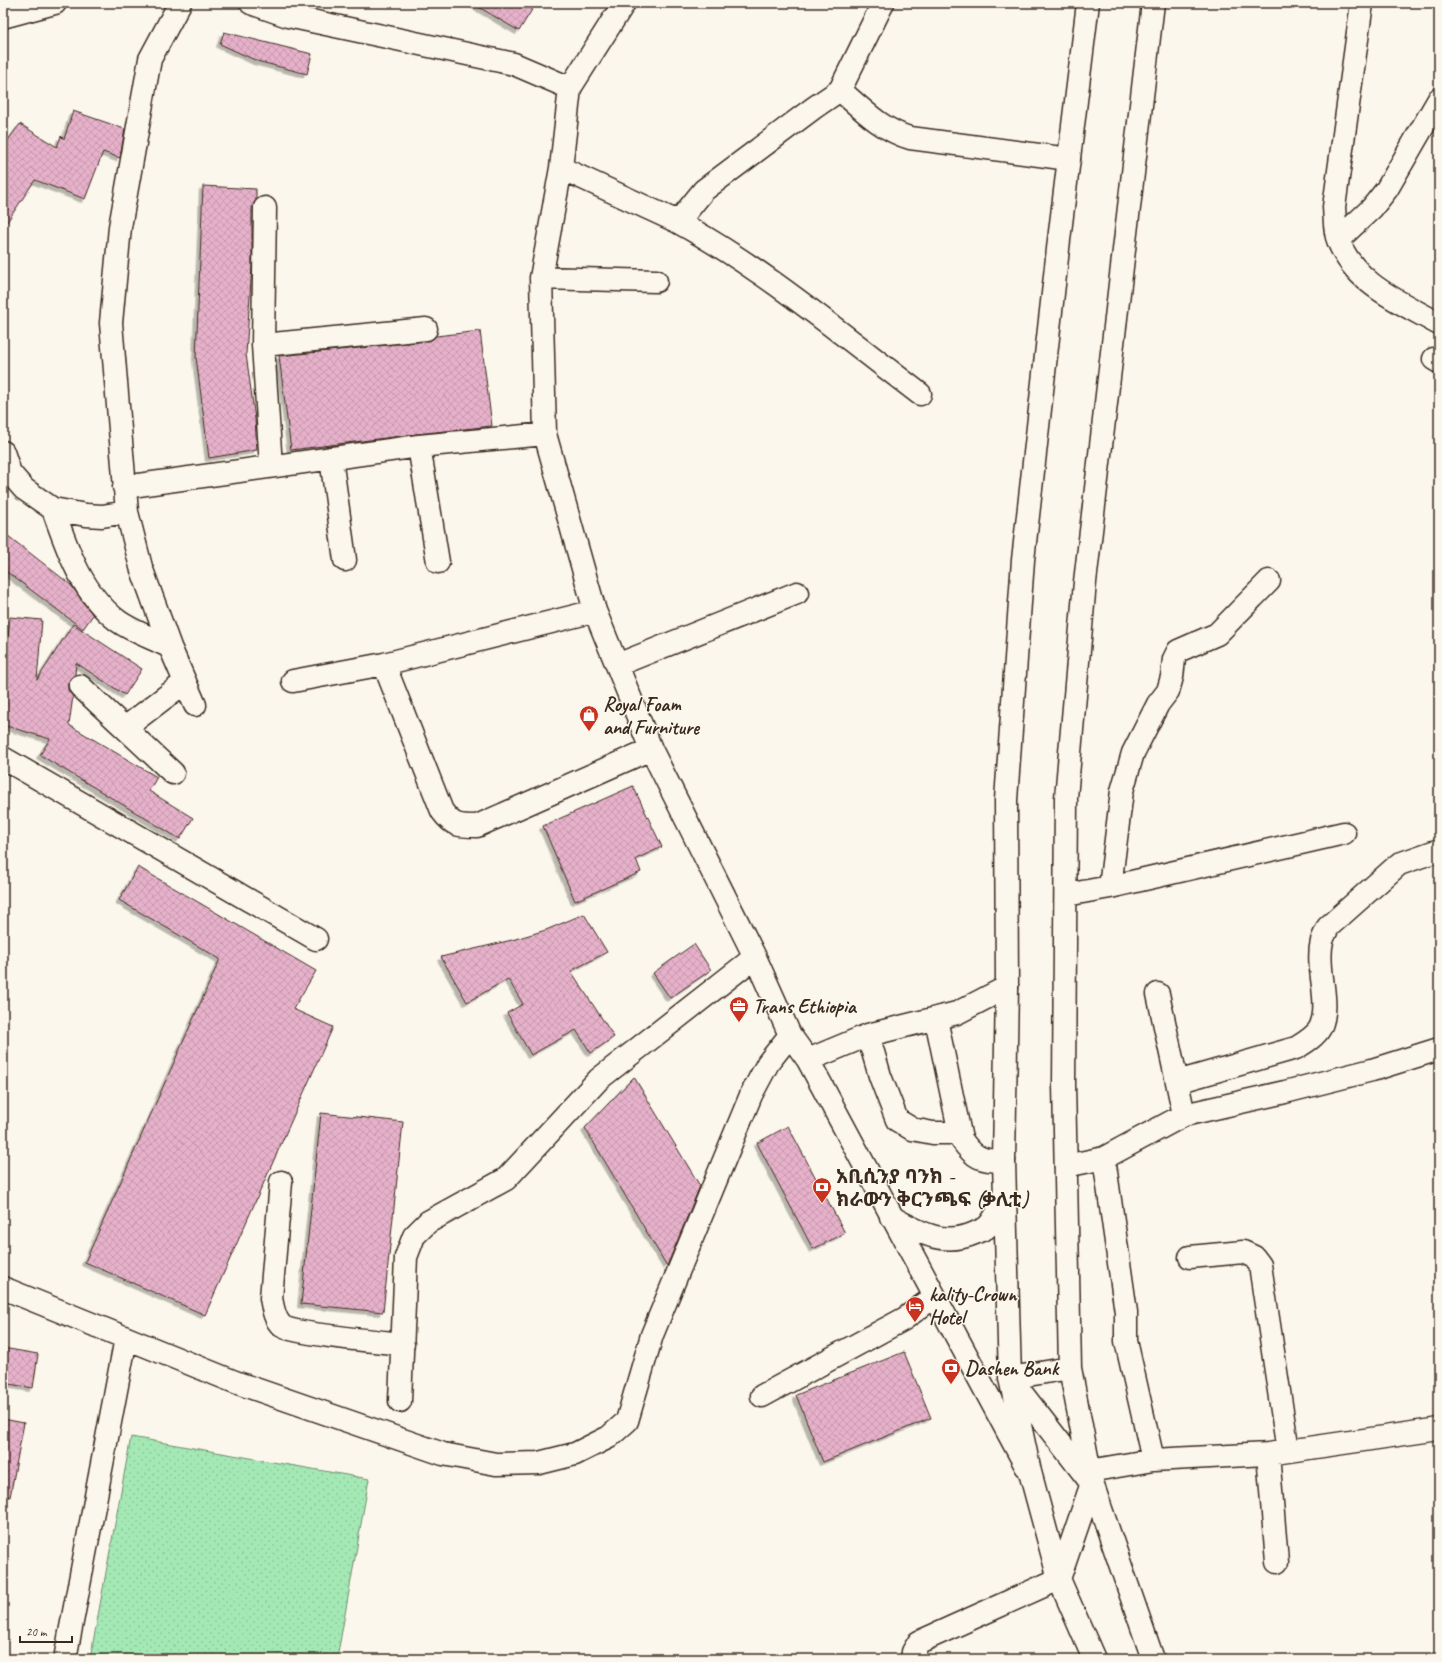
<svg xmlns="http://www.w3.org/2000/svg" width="1442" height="1662" font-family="Caveat,'Noto Sans Ethiopic',sans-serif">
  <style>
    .grass { fill: url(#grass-dots); stroke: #708a6a }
    .building { fill: url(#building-cross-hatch); stroke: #3b2a1e; filter: url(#shadow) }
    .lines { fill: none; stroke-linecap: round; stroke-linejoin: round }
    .minor-casing { stroke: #3b2a1e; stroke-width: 25 }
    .major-casing { stroke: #3b2a1e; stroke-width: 25 }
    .minor { stroke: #fbf7ec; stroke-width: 22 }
    .major { stroke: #fbf7ec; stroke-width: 22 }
    .labels { text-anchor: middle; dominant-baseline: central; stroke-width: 3; stroke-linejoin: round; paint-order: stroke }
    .poi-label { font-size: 20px; font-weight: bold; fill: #3b2a1e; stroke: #fbf7ec; text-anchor: start }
  </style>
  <defs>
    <pattern id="grass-dots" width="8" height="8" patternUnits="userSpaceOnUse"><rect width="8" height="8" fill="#a4e9b5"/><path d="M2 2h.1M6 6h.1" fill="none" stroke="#8ec89b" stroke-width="1.8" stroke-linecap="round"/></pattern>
    <pattern id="building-cross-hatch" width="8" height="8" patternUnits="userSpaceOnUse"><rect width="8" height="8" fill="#e6b1ca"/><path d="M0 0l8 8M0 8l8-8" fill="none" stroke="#c698ad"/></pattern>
    <filter id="shadow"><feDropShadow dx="-3.5" dy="3.5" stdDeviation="0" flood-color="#0004"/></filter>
  </defs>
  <rect width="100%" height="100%" fill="#fbf7ec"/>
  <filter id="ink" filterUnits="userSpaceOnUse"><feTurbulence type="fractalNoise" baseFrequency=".025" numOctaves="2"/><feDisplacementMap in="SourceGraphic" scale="8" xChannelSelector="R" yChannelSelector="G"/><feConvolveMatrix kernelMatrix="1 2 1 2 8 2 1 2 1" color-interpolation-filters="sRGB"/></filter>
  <g filter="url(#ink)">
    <path class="grass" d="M131,1437L369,1479L337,1659H90Z"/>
    <path class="building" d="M472,3H536L519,31Z
      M224,32L312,54L307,74L257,61L220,44Z
      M73,111L125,129L120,158L103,152L85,199L35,180L3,228V147L20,124L57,147L61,136L64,139Z
      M203,186L256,189V200L252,208V266L246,354L255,419L257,450L209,458L196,357Z
      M480,331L492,426L417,434L291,450L279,356L427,341L436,336Z
      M3,532L71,585L93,615L83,629L3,569Z
      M10,617L42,620L37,680L73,624L142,669L125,695L76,663L75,675L71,678L68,684V690L73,696L69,725L157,777L149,791L193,818L180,839L40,755L50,739L3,725V691Z
      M633,786L662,847L636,859L641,872L575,901L543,826Z
      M138,867L316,971L293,1009L333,1027L205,1315L85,1262L220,959L119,900Z
      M584,914L607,952L571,971L614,1037L591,1053L576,1030L531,1055L507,1013L523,1004L508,979L467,1002L441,957L512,940L546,930Z
      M694,944L711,970L670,998L653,973Z
      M634,1077L700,1186L667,1266L585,1128Z
      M321,1113L403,1122L383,1312L301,1304Z
      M788,1126L845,1233L813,1249L757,1143Z
      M3,1348L38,1354L33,1388L3,1383Z
      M904,1352L931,1418L823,1462L796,1395Z
      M3,1419L24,1423L10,1497L3,1496Z"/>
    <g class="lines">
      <defs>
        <path id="minor" d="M180,3L150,59L120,227L111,323L127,512L141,567L170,647L195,705
          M251,3L288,16L514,64L570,88
          M624,3L570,88L561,168L541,278L545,434L595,611L651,749L755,957L790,1035L808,1060L1026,1466
          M1362,3L1334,207C1335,217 1334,231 1338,240C1355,285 1401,302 1439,324
          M3,17L55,3
          M840,90C862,109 882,130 910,138L1069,159
          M561,168L678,222L704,190L815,107L840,90L883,3
          M265,208L263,345L271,466
          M678,222C764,269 841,334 920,394
          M1338,240L1372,208L1387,189L1439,99
          M541,278L656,281
          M263,345L426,329
          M1434,359L1439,362
          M419,446L438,562
          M3,452L10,473L24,489L53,509L86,515L102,516L127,512
          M331,458L345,560
          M124,487L419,446L545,434
          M53,509C67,549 82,594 118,621C133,632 153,638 170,647
          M384,664L442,811C453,826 458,826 477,826L651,749
          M617,665L797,593
          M293,681L384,664L595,611
          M80,686L173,773
          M125,728L185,682
          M3,758L316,939
          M1110,887L1122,791L1133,753L1158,704L1168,691L1172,677L1174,659L1178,651L1217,634L1269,581
          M1066,895L1110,887L1344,833
          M1158,994L1177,1082
          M936,1019L961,1139C974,1158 981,1161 1004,1161
          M868,1035L880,1076L897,1120L912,1129L933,1133H959
          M808,1060L868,1035L957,1013L1007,987
          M1184,1115L1177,1082L1296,1048C1304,1043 1315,1037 1320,1028C1332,1003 1315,968 1322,941C1323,937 1326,932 1328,927L1399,864L1439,850
          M1104,1158L1126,1312V1341L1153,1460
          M1066,1166L1104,1158L1184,1115L1285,1092L1372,1070L1439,1049
          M281,1182L271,1298C273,1308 274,1319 282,1326C293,1334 384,1342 403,1344
          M1190,1257L1243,1252L1254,1257L1260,1265L1288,1451
          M3,1288L235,1382L443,1454L496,1464L539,1463L575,1454L609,1437L627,1421L652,1335L751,1095L768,1063L790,1035
          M762,1396L904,1319L934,1297
          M400,1401L406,1257L414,1236L428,1222L506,1179L599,1079L755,957
          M1268,1454L1277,1562
          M1089,1471L1153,1460L1268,1454L1439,1429
          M65,1659L126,1338
          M912,1659L913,1652L919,1642L1059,1579"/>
        <path id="major" d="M1088,3L1059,240L1023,560L1006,800L1007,987L1004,1161L1010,1378L1030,1472L1059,1579L1094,1659
          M891,1217C919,1232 943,1247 975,1233C978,1231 983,1230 986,1228C996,1220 999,1207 1003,1196
          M1010,1378L1070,1368
          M1013,1382L1089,1480
          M1059,1579L1092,1483
          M1153,1659L1092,1483L1070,1368L1064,1084L1066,798L1085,582L1153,3"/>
      </defs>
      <use href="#minor" class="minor-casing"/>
      <use href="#major" class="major-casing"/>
      <use href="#minor" class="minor"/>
      <use href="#major" class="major"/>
    </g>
  </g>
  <defs>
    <symbol id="shop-pin" viewBox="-11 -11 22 30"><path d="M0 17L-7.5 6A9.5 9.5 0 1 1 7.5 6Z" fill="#c8321e" stroke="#fbf7ec"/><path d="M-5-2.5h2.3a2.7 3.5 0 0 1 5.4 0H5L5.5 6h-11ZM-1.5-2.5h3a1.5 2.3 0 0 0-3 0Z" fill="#fff"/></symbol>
    <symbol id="office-pin" viewBox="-11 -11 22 30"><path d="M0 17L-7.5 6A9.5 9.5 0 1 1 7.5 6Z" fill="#c8321e" stroke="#fbf7ec"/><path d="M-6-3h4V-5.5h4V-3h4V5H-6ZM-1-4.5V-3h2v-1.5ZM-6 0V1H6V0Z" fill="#fff"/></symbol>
    <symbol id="bank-pin" viewBox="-11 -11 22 30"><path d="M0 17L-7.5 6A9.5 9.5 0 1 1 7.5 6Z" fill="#c8321e" stroke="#fbf7ec"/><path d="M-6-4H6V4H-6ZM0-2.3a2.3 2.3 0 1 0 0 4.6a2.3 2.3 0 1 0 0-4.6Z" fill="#fff"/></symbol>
    <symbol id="hotel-pin" viewBox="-11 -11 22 30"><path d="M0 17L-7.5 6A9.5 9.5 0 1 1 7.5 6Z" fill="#c8321e" stroke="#fbf7ec"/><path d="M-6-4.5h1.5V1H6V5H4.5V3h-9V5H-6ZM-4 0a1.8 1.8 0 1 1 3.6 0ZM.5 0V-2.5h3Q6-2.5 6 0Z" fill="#fff"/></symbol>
  </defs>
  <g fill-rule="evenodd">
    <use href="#shop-pin" x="578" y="704" width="22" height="30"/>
    <use href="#office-pin" x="728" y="995" width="22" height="30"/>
    <use href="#bank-pin" x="811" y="1176" width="22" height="30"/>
    <use href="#hotel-pin" x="904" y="1295" width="22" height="30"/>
    <use href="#bank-pin" x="940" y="1357" width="22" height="30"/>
  </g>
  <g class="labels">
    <g class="poi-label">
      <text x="603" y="704">Royal Foam<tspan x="603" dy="23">and Furniture</tspan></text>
      <text x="753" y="1006">Trans Ethiopia</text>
      <text x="836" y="1176">አቢሲንያ ባንክ -<tspan x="836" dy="23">ክራውን ቅርንጫፍ (ቃሊቲ)</tspan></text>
      <text x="929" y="1294">kality-Crown<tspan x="929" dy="23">Hotel</tspan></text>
      <text x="965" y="1368">Dashen Bank</text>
    </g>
  </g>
  <rect width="1442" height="1662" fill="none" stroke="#fbf7ec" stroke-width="16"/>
  <rect x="8" y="8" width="1426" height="1646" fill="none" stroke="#3b2a1e" stroke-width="1.5" filter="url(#ink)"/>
  <path d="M20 1636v6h52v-6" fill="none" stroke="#3b2a1e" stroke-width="2"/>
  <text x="26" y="1636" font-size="12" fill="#3b2a1e" stroke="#fbf7ec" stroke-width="3" paint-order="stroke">20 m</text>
</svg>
